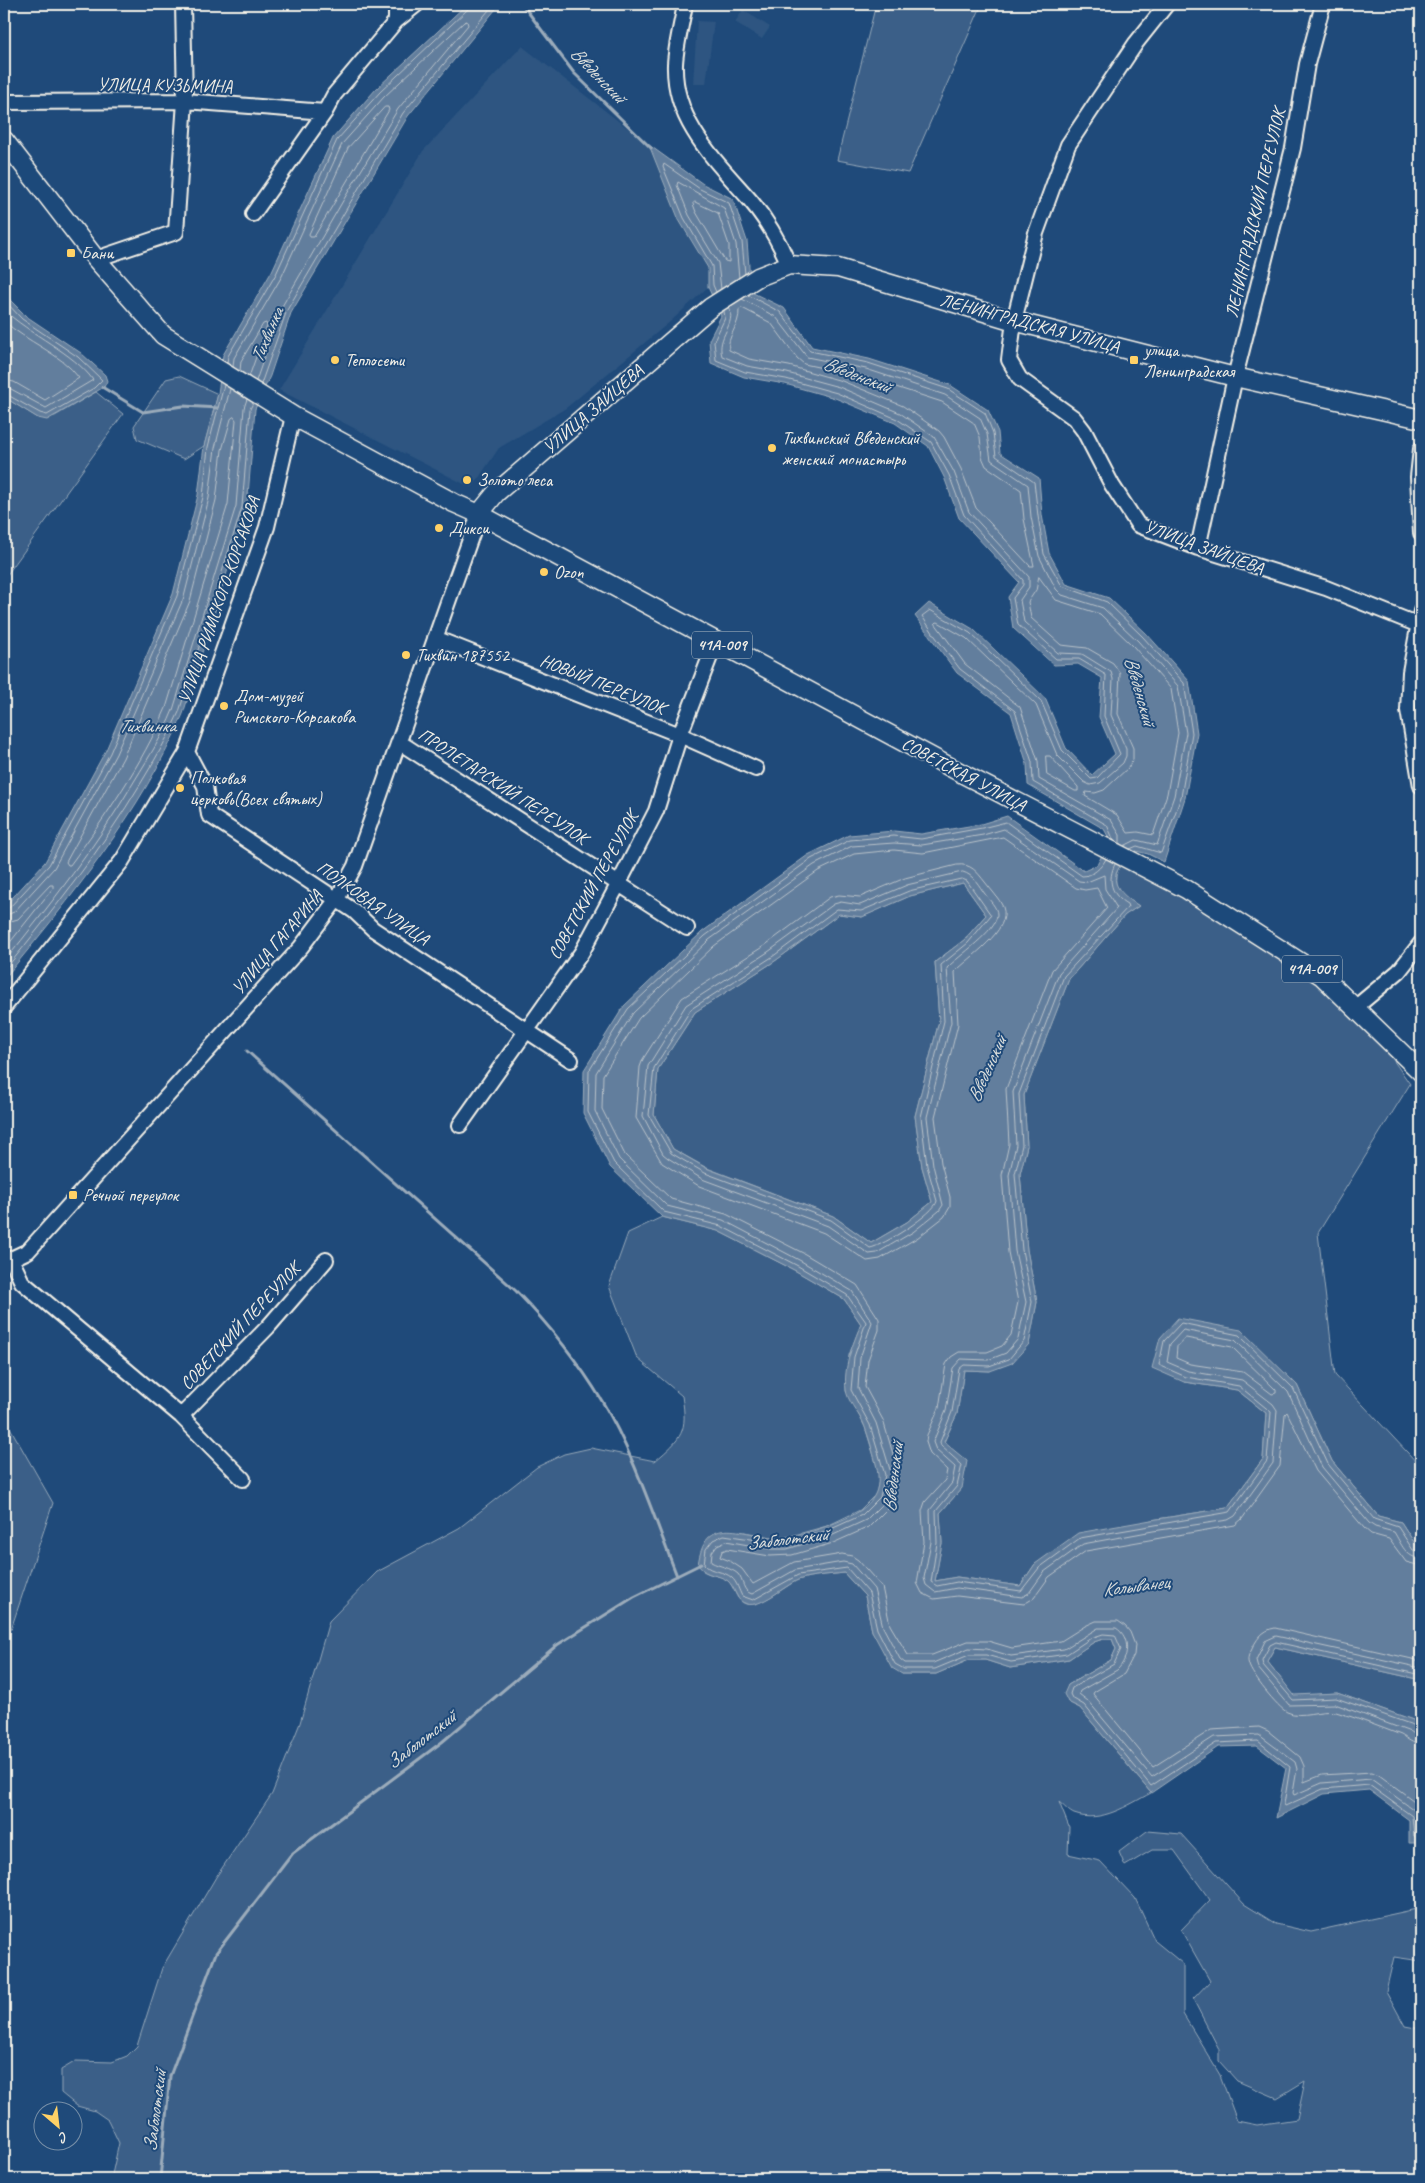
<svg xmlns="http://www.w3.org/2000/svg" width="1425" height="2183" font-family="Caveat,sans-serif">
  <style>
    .built { fill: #2d5581 }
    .green { fill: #3a5f88; stroke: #97a8b8 }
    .water { fill: #627e9d; stroke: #9cacbb; fill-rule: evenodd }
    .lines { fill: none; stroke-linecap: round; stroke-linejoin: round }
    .shore { stroke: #bac3ca; stroke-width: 1 }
    .stream { stroke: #9cacbb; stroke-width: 3 }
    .minor-casing { stroke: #f4f1e8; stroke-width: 18 }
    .major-casing { stroke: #f4f1e8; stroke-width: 21 }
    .minor { stroke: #1f4a7a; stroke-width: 14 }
    .major { stroke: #1f4a7a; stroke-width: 18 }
    .poi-dot { fill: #ffd166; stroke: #1f4a7a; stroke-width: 2 }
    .labels { text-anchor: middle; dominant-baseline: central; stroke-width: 4; stroke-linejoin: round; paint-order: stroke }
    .shield { fill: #1f4a7a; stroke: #b4bfc7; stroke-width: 1 }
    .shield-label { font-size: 16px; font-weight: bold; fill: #f4f1e8 }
    .street-label { font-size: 18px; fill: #f4f1e8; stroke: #1f4a7a }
    .poi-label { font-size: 18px; fill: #f4f1e8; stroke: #1f4a7a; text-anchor: start }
    .water-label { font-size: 19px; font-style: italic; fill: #dee0dd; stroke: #1f4a7a }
  </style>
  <rect width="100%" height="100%" fill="#1f4a7a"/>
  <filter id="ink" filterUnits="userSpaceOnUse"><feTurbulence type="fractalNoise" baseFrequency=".02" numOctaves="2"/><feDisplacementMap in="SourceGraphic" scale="10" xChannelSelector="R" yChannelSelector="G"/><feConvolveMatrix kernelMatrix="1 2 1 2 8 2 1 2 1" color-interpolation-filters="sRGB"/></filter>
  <g filter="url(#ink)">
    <path class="built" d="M743,10L770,27L762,39L735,22Z
      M697,21L714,22L706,84H693Z
      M522,46L649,145L679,220L708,268V287L671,321L566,408L499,448L472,488L279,390L423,151Z"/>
    <path class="green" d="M876,4H982L908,173L837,160Z
      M179,376L218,394L204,446L184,459L137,439L134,426L166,379Z
      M96,392L123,414L4,579V397L38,418L55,416Z
      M1125,859L1356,1007L1410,1084L1318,1233L1335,1375L1421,1467V1547H1417L1401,1522L1378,1516L1332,1461L1297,1385L1184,1382L1237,1390L1266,1413L1263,1459L1227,1508L1151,1520L1035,1564L1020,1586L957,1577L935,1581L942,1543L940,1513L962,1488L944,1442L957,1414L964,1370L990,1371L1029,1344L1037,1302L1027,1250L1020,1174L1027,1146L1024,1095L1069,979L1125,915L1139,906C1134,902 1127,900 1122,895C1112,885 1115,869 1125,859Z
      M963,883L986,915L964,940L935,962L939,1021L915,1116L922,1167L932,1202L907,1222L871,1243L833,1216L707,1168L673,1149L654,1115L658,1069L695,1012L775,961L839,914L862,917L910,896Z
      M662,1217L718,1231L796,1271L844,1299L861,1324L849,1355L846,1391L865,1427L880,1476L876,1494L860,1510L827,1526L787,1537H772L739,1531L703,1571C711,1576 724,1575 730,1583C736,1591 736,1601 746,1604C760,1608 785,1586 798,1580C812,1575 830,1575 844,1573L865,1596L872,1631L902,1674H936L969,1660H985L1010,1668L1069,1659L1094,1642L1103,1639H1112L1116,1649L1111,1660L1068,1685V1702L1080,1708L1151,1793C1128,1805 1101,1824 1074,1814C1069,1812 1064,1806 1059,1802L1069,1827L1068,1854L1100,1861L1135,1898L1155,1941L1183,1964V2014L1220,2075L1237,2121L1257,2125L1297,2119L1305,2081L1277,2098L1237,2081L1219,2061V2049L1193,1999L1210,1981L1181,1930L1210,1900L1174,1850H1152L1125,1866L1119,1852L1147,1831L1181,1834L1244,1904L1276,1924L1311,1932L1421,1908V1961L1394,1957L1386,1991L1405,2026L1421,2029V2179H111L119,2143L108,2120L95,2111L77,2106L61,2093V2070L76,2061L112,2062L127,2056L137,2046L162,1968L216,1877L272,1794L300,1723L329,1621L377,1572L459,1528L537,1467L564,1454L591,1448L655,1461C682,1438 688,1432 682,1396L637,1358L609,1286L628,1233Z
      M4,1417L53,1503L4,1650Z
      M1275,1647L1421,1680V1727L1413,1720L1337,1693L1294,1696L1267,1661Z"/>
    <path class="water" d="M467,4H500L408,116L291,313L270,376L255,409L247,508L183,714C143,810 70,899 4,979V907L45,862L106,750L173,594L198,495L204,446L218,394L223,355L272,271L333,138L376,89Z
      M649,145L703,184L733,199L747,241L751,292L784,308L812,347L869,359L950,385L988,410L998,432L1000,453L1039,478L1042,515L1049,553L1066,584L1109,598L1146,633L1189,681L1197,733L1185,798L1164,862L1148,854L1136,851C1107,873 1109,887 1139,906L1125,915L1069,979L1024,1095L1027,1146L1020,1174L1027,1250L1037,1302L1029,1344L1012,1363L990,1371L964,1370L957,1414L944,1442L967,1461L962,1488L940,1513L942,1543L935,1581L957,1577L1020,1586L1035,1564L1078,1533L1151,1520L1227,1508L1263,1459L1266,1413L1237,1390L1184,1382L1152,1368L1160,1338L1178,1318L1241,1330L1297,1385L1332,1461L1378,1516L1401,1522L1417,1547H1421V1680L1275,1647L1267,1661L1294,1695L1337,1693L1413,1720L1421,1727V1843H1409V1820L1369,1790L1324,1794L1276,1818L1286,1768L1257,1746L1218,1747L1151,1793L1080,1708L1068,1702L1064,1694L1068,1685L1111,1660L1116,1649L1112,1639H1103L1094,1642L1069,1659L1010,1668L985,1660H969L936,1674H902L892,1668L872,1631L865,1596L844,1573C830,1575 812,1575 798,1580C784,1586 761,1608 747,1604C735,1601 736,1588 728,1581C717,1573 708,1578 698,1565C706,1506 749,1541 786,1537C803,1536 847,1520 861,1510C885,1492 879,1474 872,1449C869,1439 866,1429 862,1420C857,1412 847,1399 846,1390C843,1367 853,1344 861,1324L844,1299L796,1271L718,1231L662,1217L610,1167L583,1113L584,1070L624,1006L702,932L808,855L849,835L894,831L921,834L981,824L1007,816L1084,871L1097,865L1110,840L1104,829L1028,785L1027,764L1011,713L957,673L915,616L929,603L973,629L1045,698L1066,748L1092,775L1115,754L1099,717L1102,678L1078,664L1054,665L1013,628L1008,597L1019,582L959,518L944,477L928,446L895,423L835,398L785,384L744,377L711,363L709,340L721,316L708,287V268L679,220ZM963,883L986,915L964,940L935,962L939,1021L915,1116L922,1167L932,1202L907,1222L871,1243L833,1216L706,1168L673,1149L654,1115L658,1069L695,1012L775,961L839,914L862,917L910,896Z
      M4,291L10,300L26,316L81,353L105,375L107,381L104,387L47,420L38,418L4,397Z"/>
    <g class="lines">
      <path class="shore" d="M385,107H388L389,110L314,237H310L309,234L348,148Z
        M695,202L718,213L729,245V262L725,261L696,212L693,204Z
        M721,289L718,263L689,215L677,185L678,182L724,208L736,244L739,278
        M716,292L713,285L712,266L684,218L663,167L664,164L700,189L729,203L742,242L745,274
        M748,295L780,312L810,351L868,363L948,389L985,413L993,433L996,456L1034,482L1038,516L1044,554L1062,586L1107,602L1143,637L1184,683L1192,733L1181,797L1161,853L1137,846L1130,849
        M742,299L776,317L807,357L866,369L945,395L980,418L987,434L991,460L1028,485L1031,517L1039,556L1056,589L1062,595L1103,608L1138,641L1178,686L1186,733L1174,796L1157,845L1136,840L1124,846
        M4,300L22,319L78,357L102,380L94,388L47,415L40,413L4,393
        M729,307C737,326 716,335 722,356L747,366L787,373L839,387L900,413L934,437L954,472L969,512L1029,577V587L1020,600L1024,622L1058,653L1082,654L1111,672L1113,679L1111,715L1126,749V756L1123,763L1100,783L1090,785L1084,782L1057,755L1036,705L966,638L938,622L935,623L965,664L1020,707L1038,761L1039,779L1111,820L1120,835V844
        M742,308L771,323L797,358L804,364L865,377L942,402L974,423L980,437L982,457L986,466L1021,490L1024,519L1034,566H1030L976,508L961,469L944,437L939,431L903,406L842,381L789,366L749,359L729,350C726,337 740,326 739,310Z
        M4,310C29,334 74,353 93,380L46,408L11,389L4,387
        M724,311L725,318L714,341L716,360L745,372L786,379L837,393L897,419L931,442L949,475L964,515L1023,580V585L1013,598L1018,625L1056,659H1079L1106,675L1104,716L1120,754L1097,778L1091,779L1062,750L1041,701L970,633L930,610L922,616L935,636L960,669L1015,711L1032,762L1033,782L1107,825L1114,841
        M4,321C26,342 61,353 79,378L45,400L14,382L4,380
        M227,363L228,356L276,274L337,140L380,92L468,9L470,4
        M233,367L234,358L282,276L342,144L384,97L464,22L467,21L468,25L398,109L344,199L281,308L256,381
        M240,371L241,361L263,324L266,323L267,326L249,377
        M261,384L287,310L403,113L494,4
        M234,417L236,420L228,504L166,708C142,764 106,816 70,865H68L66,862L123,758L190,601L216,500L222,450L231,419Z
        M1039,577L1056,600L1100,614L1133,646L1171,689L1178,733L1167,794L1153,835L1138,832L1128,833L1117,815L1085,796L1086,792L1095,793L1104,790L1128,768L1133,760V748L1118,714L1120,673L1113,663L1087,648L1061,645L1031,618L1028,602L1036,590Z
        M1046,756H1050L1078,787V791H1075L1047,775Z
        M1106,859C1101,868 1093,876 1082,876L1006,822L982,828L921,839L894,836L850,840L811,859L705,936L628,1009L589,1071L588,1112L614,1163L664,1212L721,1226L798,1266L847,1295L866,1322L854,1357L851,1390L870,1425L885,1475L880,1497L862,1515L829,1530L788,1542H771L724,1535L713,1540L706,1549L704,1564C711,1573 724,1570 732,1578C737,1582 739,1591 742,1596L753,1600L798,1575L847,1568L869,1593L877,1629L895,1664L904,1669H935L969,1655H986L1011,1662L1067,1654L1091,1638L1103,1634L1115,1635L1121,1649L1114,1664L1072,1688L1070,1694L1072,1698L1084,1705L1151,1786L1216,1743L1258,1741L1290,1767L1284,1804L1285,1806L1323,1789L1369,1785L1412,1816L1414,1836L1421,1838
        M1115,864C1107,880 1111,895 1127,904L1128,907L1064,976L1019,1094L1022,1145L1015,1174L1022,1250L1032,1302L1024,1341L1009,1359L989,1366L964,1365L959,1369L952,1412L940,1442L941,1446L962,1465L957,1486L936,1511L937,1543L931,1582L937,1586L957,1582L1021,1591L1039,1568L1080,1538L1230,1512L1267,1461L1271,1412L1239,1386L1186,1377L1159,1365L1164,1341L1181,1323L1239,1335L1293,1388L1328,1464L1374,1519L1398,1527L1413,1550L1421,1552
        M957,865C971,863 977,872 985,882C991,890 999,898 1003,907C1012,930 968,958 955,972L958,1024L935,1117L941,1163L950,1197V1207L944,1217L917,1238L880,1259L867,1261L824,1233L699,1186L662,1163L636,1118L640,1067L643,1059L682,998L764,946L830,897L839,895L860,897L905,878Z
        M963,872C974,875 979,886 985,894C989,900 997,907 997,914C998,930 957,957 947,968L951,1022L927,1117L933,1165L943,1205L939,1211L913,1232L877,1253L869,1254L828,1226L702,1179L668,1158L663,1154L643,1116L648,1066L686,1005L768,952L834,904L841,902L860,905L907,885Z
        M962,879L967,881L991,915L968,943L941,965L944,1021L921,1117L927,1166L937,1201C935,1213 883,1246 870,1248L831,1220L705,1173L671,1153L649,1115L654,1068L691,1009L772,957L837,909L861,911L909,891Z
        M4,910L9,908L49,865L110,753L177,596L203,497L208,447L224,385
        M4,916L14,912L54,868L116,754L184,597L209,498L215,448L230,389
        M4,923L18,919L50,885H53V888L4,950
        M4,962C51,904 97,845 135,780C149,757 163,735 173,710L236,506L244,408L247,399
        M4,971C53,911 101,850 141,783C155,760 168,737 179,712L242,507L250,409L253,403
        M1186,1338L1232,1347L1276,1390V1393L1272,1394L1243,1372L1190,1364L1176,1358L1177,1347Z
        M1421,1558C1406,1559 1401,1543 1394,1532L1375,1527L1369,1523L1322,1467L1288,1392L1235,1340L1183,1330L1170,1344L1167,1362L1188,1371L1242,1380L1273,1404L1277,1410L1273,1463L1235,1516L1228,1520L1153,1531L1083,1544L1044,1572L1029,1593L1022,1597L957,1588L935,1592L926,1585L924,1578L931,1542L930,1510L952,1483L955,1467L936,1450L933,1442L946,1411L953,1368L961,1359L988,1360L1006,1353L1018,1339L1026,1302L1015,1251L1009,1175L1016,1145L1013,1092L1059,973L1117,908L1105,889L1104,875L1087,882L1079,881L1004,829L983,835L922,845L894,843L852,846L814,865L709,940L633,1013L596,1073L595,1111L619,1159L667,1206L723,1220L801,1261L852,1291L872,1322L860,1358L858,1388L876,1423L891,1473L885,1501L866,1520L831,1536L787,1549H771L726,1541L717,1545L712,1552L711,1562C720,1567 730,1567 738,1574C744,1581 742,1591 752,1594L795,1570L843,1562L852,1564L874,1589L883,1627L900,1659L905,1663H933L969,1648L987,1649L1011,1656L1064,1649L1098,1628H1116C1131,1637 1129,1659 1117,1670L1080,1691L1079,1694L1088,1701L1152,1777L1214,1737L1259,1735L1295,1762L1297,1769L1293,1793L1294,1795L1322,1783L1371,1779L1417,1812L1420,1818L1421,1831
        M1421,1566L1406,1562L1389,1539L1371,1534L1364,1528L1316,1471L1287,1412L1285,1414L1280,1466L1242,1519L1235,1525L1086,1551L1049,1577L1034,1598L1024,1604L957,1596L934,1599L922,1593L917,1583L924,1542L922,1511L925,1502L945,1480L947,1470L930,1454L926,1442L927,1435L939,1408L946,1364L951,1357L959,1352H987L1002,1346L1011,1335L1018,1302L1008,1252L1002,1175L1009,1144L1006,1089L1052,970L1107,908L1097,888L1085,890L1076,888L1003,837L923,853L894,850L854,854L818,871L714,946L639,1018L603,1075L602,1109L625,1155L671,1199L726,1214L805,1254L857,1285L879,1319V1330L868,1360L865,1387L883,1420L898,1471V1479L892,1504L869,1527L833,1543L792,1555L770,1556L727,1549L722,1551L720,1557L730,1561L742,1569L753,1584L794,1562L842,1554L852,1556L858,1560L882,1587L890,1625L908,1655H932L968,1641H988L1012,1648L1061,1641L1085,1626L1096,1621H1118L1125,1626L1130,1632L1135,1645L1134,1655L1124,1674L1094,1692L1093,1694L1153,1767L1211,1730L1259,1727L1268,1731L1300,1757L1304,1766V1782L1322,1775L1372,1772L1379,1775L1421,1806
        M1421,1661L1275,1628C1262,1630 1256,1640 1251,1651C1248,1655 1247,1660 1249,1665C1251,1674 1278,1708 1287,1712C1301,1719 1320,1709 1336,1712C1357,1718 1380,1727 1401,1735C1408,1739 1412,1744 1421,1744
        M1421,1668L1276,1636L1265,1641L1256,1660L1258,1668L1289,1705L1335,1704L1421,1736
        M1421,1675L1276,1642L1270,1645L1262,1660L1263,1665L1293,1700L1336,1698L1410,1724L1421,1730"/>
      <path class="stream" d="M522,4L574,73L651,148
        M102,387L143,412L183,406L218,408
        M247,1051L516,1291C548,1324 578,1361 602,1401C633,1452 655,1520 677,1576
        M160,2179L170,2076L216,1953L293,1853L442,1742L557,1645L634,1597L701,1564"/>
      <defs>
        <path id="minor" d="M685,4C682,23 676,44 675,64C673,121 715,160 750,200C766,219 779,241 789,265
          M1167,4L1136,43L1068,145L1036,233L1014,321L1009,360L1020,379L1074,418L1084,431L1112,485L1138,525L1198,548L1326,588L1421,626
          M396,21V4
          M4,102L185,101L325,112
          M253,214L325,112L334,95L396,21L417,4
          M96,259L176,232L185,101L183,4
          M1421,449L1418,477L1421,533
          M1198,548L1235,377L1293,148L1307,64L1323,4
          M1421,611L1410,672L1408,710L1421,786
          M435,638L680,735L756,769
          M399,742L687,928
          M187,752L205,786L209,815L354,911L373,929L571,1060
          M4,1007L122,861L187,752L267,527L293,416
          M1356,1007L1399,971L1421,943
          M460,1125L582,952L619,883L656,811L680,735L716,641
          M4,1259H11L28,1251L301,947L337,899L355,866L479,514
          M11,1259L22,1282L181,1416L243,1479
          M181,1416L268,1327L326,1260"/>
        <path id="major" d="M4,140L96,259L163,335L293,416L454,503L479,514L965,775L1186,889L1322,976L1421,1072
          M479,514L496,493L711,307L758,277L789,265L838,268L1014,321L1235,377L1421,419"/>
      </defs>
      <use href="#minor" class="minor-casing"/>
      <use href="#major" class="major-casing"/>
      <use href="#minor" class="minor"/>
      <use href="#major" class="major"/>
    </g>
  </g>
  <g class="poi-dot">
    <rect x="66" y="248" width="10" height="10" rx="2.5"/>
    <circle cx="335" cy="360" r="5"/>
    <rect x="1129" y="355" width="10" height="10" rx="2.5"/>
    <circle cx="772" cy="448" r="5"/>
    <circle cx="467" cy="480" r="5"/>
    <circle cx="439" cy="528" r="5"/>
    <circle cx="544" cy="572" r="5"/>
    <circle cx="406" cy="655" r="5"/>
    <circle cx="224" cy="706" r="5"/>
    <circle cx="180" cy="788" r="5"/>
    <rect x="68" y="1190" width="10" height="10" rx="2.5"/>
  </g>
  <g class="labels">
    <g class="shield">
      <rect x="692" y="631.5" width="60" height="27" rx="4"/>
      <rect x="1282" y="955.5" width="60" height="27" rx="4"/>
    </g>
    <g class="shield-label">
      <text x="722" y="645">41А-009</text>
      <text x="1312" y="969">41А-009</text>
    </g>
    <g class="street-label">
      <text transform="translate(165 85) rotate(1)">УЛИЦА КУЗЬМИНА</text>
      <text transform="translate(1255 213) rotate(-77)">ЛЕНИНГРАДСКИЙ ПЕРЕУЛОК</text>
      <text transform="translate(1030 323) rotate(15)">ЛЕНИНГРАДСКАЯ УЛИЦА</text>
      <text transform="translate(593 409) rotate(-41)">УЛИЦА ЗАЙЦЕВА</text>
      <text transform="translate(1204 547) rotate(20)">УЛИЦА ЗАЙЦЕВА</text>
      <text transform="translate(219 600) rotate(-71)">УЛИЦА РИМСКОГО-КОРСАКОВА</text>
      <text transform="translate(603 684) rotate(22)">НОВЫЙ ПЕРЕУЛОК</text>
      <text transform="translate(964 774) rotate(28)">СОВЕТСКАЯ УЛИЦА</text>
      <text transform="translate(503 786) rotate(33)">ПРОЛЕТАРСКИЙ ПЕРЕУЛОК</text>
      <text transform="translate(593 885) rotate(-61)">СОВЕТСКИЙ ПЕРЕУЛОК</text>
      <text transform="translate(373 903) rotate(35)">ПОЛКОВАЯ УЛИЦА</text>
      <text transform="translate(277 942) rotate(-50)">УЛИЦА ГАГАРИНА</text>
      <text transform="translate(240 1326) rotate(-47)">СОВЕТСКИЙ ПЕРЕУЛОК</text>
    </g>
    <g class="poi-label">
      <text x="81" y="253">Бани</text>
      <text x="1144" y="350">улица<tspan x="1144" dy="21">Ленинградская</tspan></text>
      <text x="345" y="360">Теплосети</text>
      <text x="782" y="438">Тихвинский Введенский<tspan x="782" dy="21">женский монастырь</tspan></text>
      <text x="477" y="480">Золото леса</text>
      <text x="449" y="528">Дикси</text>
      <text x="554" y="572">Ozon</text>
      <text x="416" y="655">Тихвин 187552</text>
      <text x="234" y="696">Дом-музей<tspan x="234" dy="21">Римского-Корсакова</tspan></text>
      <text x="190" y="778">Полковая<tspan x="190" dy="21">церковь(Всех святых)</tspan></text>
      <text x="83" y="1195">Речной переулок</text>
    </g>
    <g class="water-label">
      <text transform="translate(598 75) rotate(46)">Введенский</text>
      <text transform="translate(267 335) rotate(-67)">Тихвинка</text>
      <text transform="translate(857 375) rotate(21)">Введенский</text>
      <text transform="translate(1140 691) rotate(74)">Введенский</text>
      <text x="147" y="726">Тихвинка</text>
      <text transform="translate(987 1069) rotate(-66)">Введенский</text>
      <text transform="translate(893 1477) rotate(-83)">Введенский</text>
      <text transform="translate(787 1539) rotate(-7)">Заболотский</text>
      <text transform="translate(1136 1586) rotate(-7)">Колыванец</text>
      <text transform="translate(421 1740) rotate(-38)">Заболотский</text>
      <text transform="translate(155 2111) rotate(-83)">Заболотский</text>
    </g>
  </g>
  <rect width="1425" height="2183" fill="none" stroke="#1f4a7a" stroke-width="20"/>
  <rect x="10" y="10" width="1405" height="2163" fill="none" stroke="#f4f1e8" stroke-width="2" filter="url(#ink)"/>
  <g transform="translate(58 2126) rotate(152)"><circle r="24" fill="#1f4a7a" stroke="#748da6"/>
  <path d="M0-4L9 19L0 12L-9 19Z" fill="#ffd166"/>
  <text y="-8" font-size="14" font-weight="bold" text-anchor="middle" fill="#f4f1e8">С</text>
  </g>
</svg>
